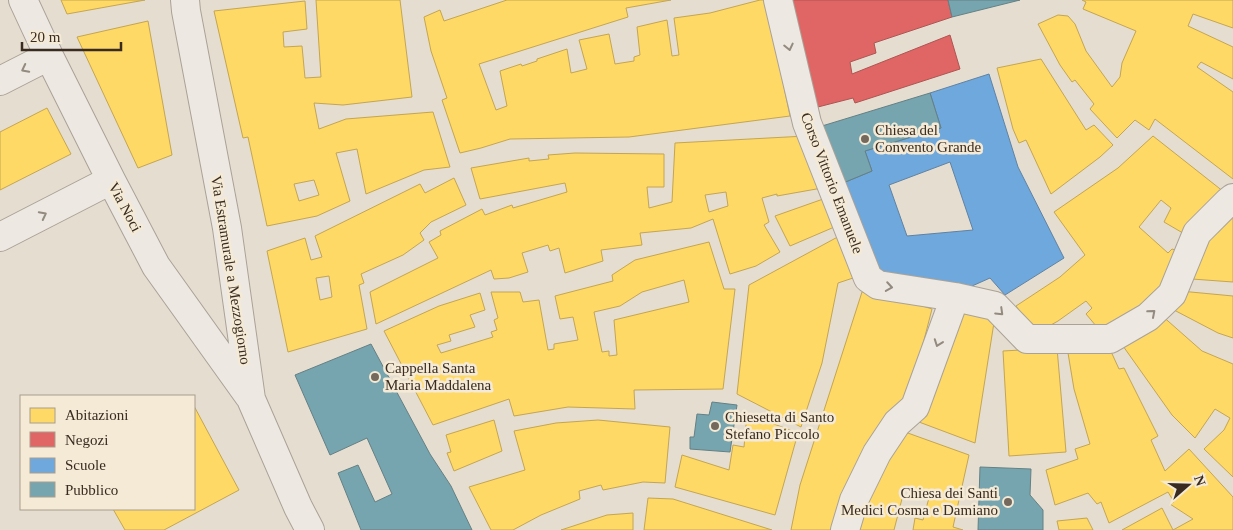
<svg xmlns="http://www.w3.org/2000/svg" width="1233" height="530" font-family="'Times New Roman',serif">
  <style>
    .homes { fill: #ffd966; stroke: #c4a551; fill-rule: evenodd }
    .shops { fill: #e06666; stroke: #ae5451 }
    .schools { fill: #6fa8dc; stroke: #5f82a4; fill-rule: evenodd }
    .public { fill: #76a5af; stroke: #648084 }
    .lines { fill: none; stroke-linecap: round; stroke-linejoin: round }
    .minor-casing { stroke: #aaa298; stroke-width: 30 }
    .minor { stroke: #ede8e1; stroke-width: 28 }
    .oneway { stroke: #938a80 }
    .poi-dot { fill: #75695d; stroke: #f4ead6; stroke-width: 2 }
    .labels { text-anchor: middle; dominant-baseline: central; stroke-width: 5; stroke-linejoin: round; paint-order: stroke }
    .poi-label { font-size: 15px; fill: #392b20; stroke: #f4ead6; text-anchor: start }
    .street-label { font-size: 15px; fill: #392b20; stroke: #f4ead6 }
  </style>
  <rect width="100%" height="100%" fill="#e5ddcf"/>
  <path class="homes" d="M61,0H145L67,14Z
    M316,0H400L412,97L343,105L314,103L319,129L346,119L433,112L450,167L424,170L366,194L357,149L336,153L350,201L317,216L267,226L248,137L243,138L214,11L305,1L307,29L283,32L284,47L302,46L305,78L321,77ZM314,180L319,195L299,201L294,184Z
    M507,0H671L626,8L628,17L479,64L496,110L507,106L500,71L521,64L522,66L537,61V59L567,49L571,73L587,69L579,40L609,34L615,64L634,61V57L640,55L637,27L667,20L672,56L679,55L674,18L710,13L760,0H766L790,116L629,137L510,139L481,148L460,153L442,100L447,98L431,51L424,17L440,10L444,21Z
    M1082,0H1233V28L1193,14L1188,26L1233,47V79L1201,62L1197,67L1233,92V179L1155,119L1149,130L1135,120L1117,138L1090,109L1094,104L1075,80L1072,82L1060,65L1038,24L1058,15L1068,16L1075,24L1086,51L1112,87L1120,77L1122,63L1136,31L1083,9L1086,2Z
    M148,21L172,155L138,168L77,37Z
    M1041,59L1086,130L1094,125L1113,145L1100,157L1051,194L1026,140L1019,143L1013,129L997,68Z
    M47,108L71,154L0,190V132Z
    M806,136L822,188L777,196V194L762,198L769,222L764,225L780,252L756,266L730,274L713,219L691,228L640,233L642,245L601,250L603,261L565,273L559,248L550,251L548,245L522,253L528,272L509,278L494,279L491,270L376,324L370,292L438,258L429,242L441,235L440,231L482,209L485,215L512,205L513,208L567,192L565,183L480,199L471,168L529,158V161L549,159L548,155L575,153L664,154V187H647L649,208L672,202L675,143ZM726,192L728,206L709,212L705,195Z
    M1153,136L1224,192L1188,236L1164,222L1171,208L1161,200L1139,227L1168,253L1172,249L1182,252L1179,265L1148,301L1102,333L1086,314L1092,308L1086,301L1058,321L1035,334L1016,306L1060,277L1085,255L1054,212L1118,168Z
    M454,178L466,205L431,222L420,233L424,240L403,255L361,274L364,283L359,285L367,329L288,352L267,251L305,238L311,260L322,257L315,236L420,184L425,193ZM329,276L332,297L320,300L316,278Z
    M826,198L839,225L790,246L775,216Z
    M1233,211V282L1192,279L1204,236Z
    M845,233L856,277L838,283L822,363L801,427L737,394L749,285Z
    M709,242L724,289H735L723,389L634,390L635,409L568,407L514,416L509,399L433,425L384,331L439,306L480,293L485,310L470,315L475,327L449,335L451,341L437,345L441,353L493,337L491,332L497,330L494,320L498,318L491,292H520L523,302L539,300L548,350L554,349V344L578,340L573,317L560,319L555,296L613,281L612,275L635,260ZM684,280L689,302L614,320L617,355L609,356V351L602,352L594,312L620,306L642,292Z
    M869,289L932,309L916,371L895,419L837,530H791L800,485L862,292Z
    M1180,291L1233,296V338L1218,333L1174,310Z
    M958,308L995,316L975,443L919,422Z
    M1160,314L1202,351L1233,364V477L1204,449L1224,430L1230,418L1215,409L1195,438L1172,415L1123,346Z
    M1108,345L1119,369L1124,368L1158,436L1151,440L1165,471L1189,449L1233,497V530H1122L1162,508L1173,530L1193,519L1170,504L1174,502L1168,492L1109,523L1101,502L1097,504L1088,493L1055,505L1046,470L1078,459L1075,449L1090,444L1074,389L1068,353Z
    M1057,348L1066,452L1009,456L1003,351Z
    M194,406L239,490L164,530H125L113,509H194Z
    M747,414L798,433L775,515L675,487L682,455L729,470L733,445L744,447Z
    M494,420L502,451L454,471L447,453L451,452L446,435Z
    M598,420L670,427L665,483L643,482L603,490L601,485L579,491L580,499L541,515L513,530H491L469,487L525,470L514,431L556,423Z
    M905,432L969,455L953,527L963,530H913L915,518L923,520L930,494L905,487L894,530H853L861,503Z
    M648,498L673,499L772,530H644Z
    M633,513V530H561L607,515Z
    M1087,518L1093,530H1059L1057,521Z"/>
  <path class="shops" d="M790,0H948L952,17L874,43L876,53L850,62L852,74L950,35L960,69L855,103L853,98L814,108Z"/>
  <path class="schools" d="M989,74L1018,167L1064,258L1005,295L990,278L963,290L884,279L843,183L872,171L865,151L941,128L930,93ZM950,162L973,230L907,236L889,185Z"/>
  <path class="public" d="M948,0H1020L952,17Z
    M930,93L941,128L865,151L872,171L843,183L822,126Z
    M371,344L430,454L451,486L472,530H361L338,473L358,465L375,502L392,494L367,438L330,455L295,375Z
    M712,402L737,405L730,452L690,449V437H694L697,414L709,415Z
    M980,467L1031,469L1030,495L1043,510V530H978Z"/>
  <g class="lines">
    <defs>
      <path id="minor" d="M23,0L49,56L111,180L156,266L249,396
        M185,0L186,11L227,228L251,399L298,507L310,530
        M778,0L807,123L868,278L878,285L955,297L995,306L1027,339H1110L1148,317L1172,294L1197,233L1228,202L1233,198
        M0,81L49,56
        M0,237L111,180
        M845,530L854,500L877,453L897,423L915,407L955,297"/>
    </defs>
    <use href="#minor" class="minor-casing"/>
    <use href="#minor" class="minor"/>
  </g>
  <defs><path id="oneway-chevron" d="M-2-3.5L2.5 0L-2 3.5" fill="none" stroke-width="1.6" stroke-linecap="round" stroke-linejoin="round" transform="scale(1.25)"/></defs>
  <g class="oneway">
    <use href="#oneway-chevron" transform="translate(789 47) rotate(77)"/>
    <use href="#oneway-chevron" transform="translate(25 69) rotate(153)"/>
    <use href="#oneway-chevron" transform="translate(43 215) rotate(-27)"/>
    <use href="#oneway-chevron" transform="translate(889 287) rotate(9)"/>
    <use href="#oneway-chevron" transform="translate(1000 312) rotate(44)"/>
    <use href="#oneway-chevron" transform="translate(1152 313) rotate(-41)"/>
    <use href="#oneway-chevron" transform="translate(938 343) rotate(110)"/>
  </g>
  <g class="poi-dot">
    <circle cx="865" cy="139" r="5"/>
    <circle cx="375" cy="377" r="5"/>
    <circle cx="715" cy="426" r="5"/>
    <circle cx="1008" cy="502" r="5"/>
  </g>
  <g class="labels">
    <g class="poi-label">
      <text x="875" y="130">Chiesa del<tspan x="875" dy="17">Convento Grande</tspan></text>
      <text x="385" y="368">Cappella Santa<tspan x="385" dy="17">Maria Maddalena</tspan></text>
      <text x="725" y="417">Chiesetta di Santo<tspan x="725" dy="17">Stefano Piccolo</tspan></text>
      <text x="998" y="493" text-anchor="end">Chiesa dei Santi<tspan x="998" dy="17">Medici Cosma e Damiano</tspan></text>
    </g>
    <g class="street-label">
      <text transform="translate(832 183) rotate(69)">Corso Vittorio Emanuele</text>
      <text transform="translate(125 207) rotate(62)">Via Noci</text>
      <text transform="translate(231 270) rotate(81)">Via Estramurale a Mezzogiorno</text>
    </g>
  </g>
  <rect x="20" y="395" width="175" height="115" fill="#f4ead6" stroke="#a99e8d"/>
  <rect x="30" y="408" width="25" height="15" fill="#ffd966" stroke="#a99e8d"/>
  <text x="65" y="420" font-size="15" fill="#392b20">Abitazioni</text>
  <rect x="30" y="432" width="25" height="15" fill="#e06666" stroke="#a99e8d"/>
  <text x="65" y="445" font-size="15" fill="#392b20">Negozi</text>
  <rect x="30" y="458" width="25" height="15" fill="#6fa8dc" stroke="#a99e8d"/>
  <text x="65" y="470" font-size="15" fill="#392b20">Scuole</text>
  <rect x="30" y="482" width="25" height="15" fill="#76a5af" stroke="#a99e8d"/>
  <text x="65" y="495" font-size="15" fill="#392b20">Pubblico</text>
  <g transform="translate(1188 485) rotate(70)" stroke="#f4ead6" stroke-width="4" paint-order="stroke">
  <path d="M0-4L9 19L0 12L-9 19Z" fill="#392b20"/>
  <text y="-8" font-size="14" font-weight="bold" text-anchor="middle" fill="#392b20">N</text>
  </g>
  <path d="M22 42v8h99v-8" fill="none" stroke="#392b20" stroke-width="2.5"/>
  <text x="30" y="42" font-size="15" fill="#392b20" stroke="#f4ead6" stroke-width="4" paint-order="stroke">20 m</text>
</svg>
